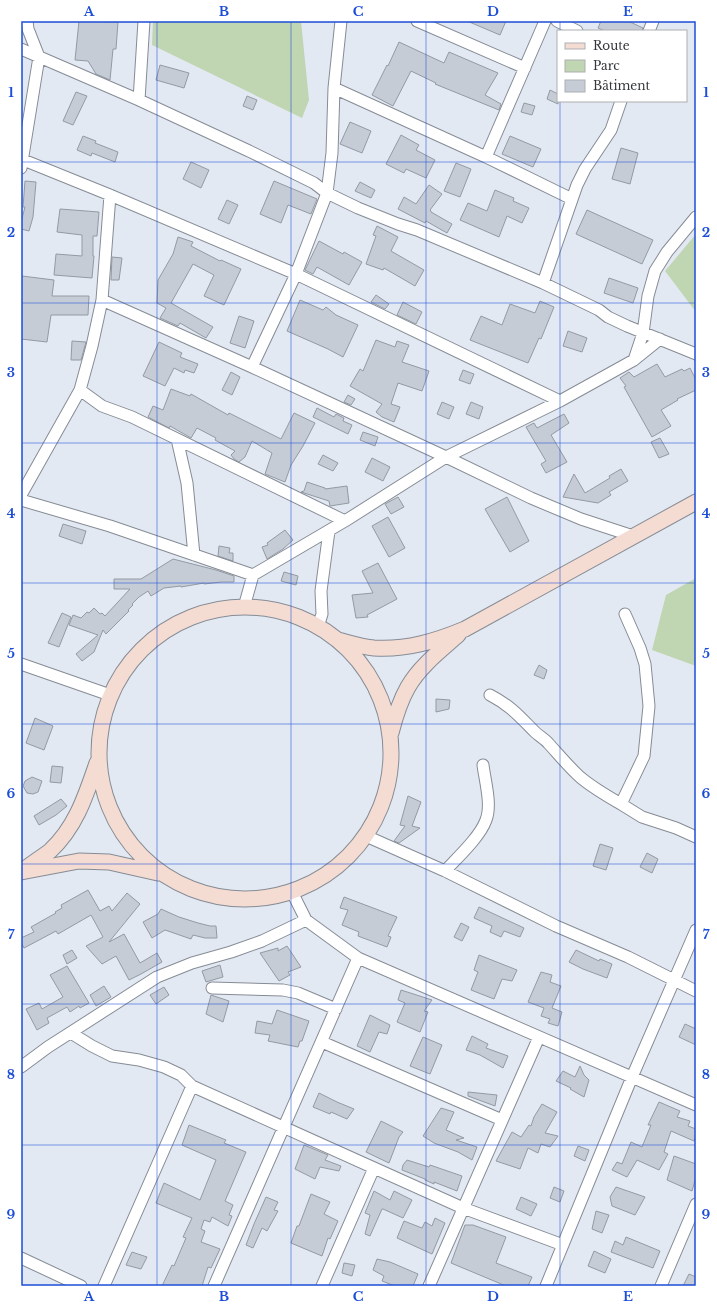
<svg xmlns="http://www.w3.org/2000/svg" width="717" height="1307" font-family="'Libre Baskerville',serif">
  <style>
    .green { fill: #c0d5b2 }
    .building { fill: #c6ccd6; stroke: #949aa3 }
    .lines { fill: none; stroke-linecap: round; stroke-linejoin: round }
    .street-casing { stroke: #868c95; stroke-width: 13 }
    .secondary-casing { stroke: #868c95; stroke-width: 17 }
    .street { stroke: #fff; stroke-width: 11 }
    .secondary { stroke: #f4dcd3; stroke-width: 15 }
    .grid { fill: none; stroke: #1d4ed8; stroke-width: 1; stroke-opacity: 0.55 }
    .neatline { fill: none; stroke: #1d4ed8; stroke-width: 1.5 }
    .grid-label { font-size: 13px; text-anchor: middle; font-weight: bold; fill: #1d4ed8 }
  </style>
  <rect width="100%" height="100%" fill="#e3e9f3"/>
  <path class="green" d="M153,21H301L309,100L302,118L152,45Z
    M696,234V312L665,271Z
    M696,578V666L652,650L666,595Z"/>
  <path class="building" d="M79,21L118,22L116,49H113L110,80L96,74L88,61L75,60Z
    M467,21H506L500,35Z
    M601,21H628L643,28L642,31H605L598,28Z
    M399,42L444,63L449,52L498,73L485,95L501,104L499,110L435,84L436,83L411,71L393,106L372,95L387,65L388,66Z
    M160,65L189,73L184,88L156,80Z
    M550,90L558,94V104L547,99Z
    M76,92L87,96L73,125L63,121Z
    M247,96L257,100L253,110L243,106Z
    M524,103L535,106L532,115L521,112Z
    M350,122L371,131L362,153L340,144Z
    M401,135L419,145L416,150L435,160L426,178L406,169L404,173L386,164Z
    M83,136L96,141L95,143L118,152L115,162L92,153L91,156L77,150Z
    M510,136L541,149L533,167L502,154Z
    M621,148L638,153L630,184L612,179Z
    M191,162L209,170L201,188L183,179Z
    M456,163L471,169L460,197L444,191Z
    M25,181L36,182L33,217L29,231L21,229V222L25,207H23Z
    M274,181L317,199L311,214L288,205L281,223L260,214Z
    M360,182L375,190L371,198L355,191Z
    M429,185L442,194L430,210L431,211V212L452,224L447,233L426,221L425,223L398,209L404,197L416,204Z
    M495,190L514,198L513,201L529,208L522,223L507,216L499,237L460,220L468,203L487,211Z
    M227,200L238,205L229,224L218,219Z
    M60,209L99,212L97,236H93V256H94L92,278L54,275L56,254L82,256V235L57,232Z
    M587,210L653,240L642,264L576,234Z
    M377,226L398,237L391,251L424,270L415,286L384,268L383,270L366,264L376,236L373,235Z
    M178,237L193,242L191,246L220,261L221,260L241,269L224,305L204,296L214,275L193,264L171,303L213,327L206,338L180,323L178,326L160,318L166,308L157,303L158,280L173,254Z
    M319,241L343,254L344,252L362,262L349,285L317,267L313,274L305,270Z
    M112,257L122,258L119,280H111Z
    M22,276L54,280L52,296H89L88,315H51L47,342L21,339V285Z
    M609,278L638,288L633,303L604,293Z
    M376,295L389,304L385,309L371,302Z
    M300,300L323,310L326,307L336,315L358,325L343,357L328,349L287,331Z
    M540,301L554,307L541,339L539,338L528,363L470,340L481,316L502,325L510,304L535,313Z
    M403,302L422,312L416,324L397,315Z
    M239,316L254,321L245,348L230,343Z
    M568,331L587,338L582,352L563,346Z
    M376,340L395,347L397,341L409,345L402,362L429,371L422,391L398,383L391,404L400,407L394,422L382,417L376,412L382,404L350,386L360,369L363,371Z
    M72,341L86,342L81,360H71Z
    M159,342L182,353L180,357L198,364L194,373L185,370L184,373L174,368L165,386L143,376Z
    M657,364L665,377L682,369L684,371L690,368L696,380V390L677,399L678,400L661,410L671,426L652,437L624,387L626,386L620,378L629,372L634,377Z
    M463,370L474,374L470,384L459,380Z
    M231,372L240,377L232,395L222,390Z
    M171,389L190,396L191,394L228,415L229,413L281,439L294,413L315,423L303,446L291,465L285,482L265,474L272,453L252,441L245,457L239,462L234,459L231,455L235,451L215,440L216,438L197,428L191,438L170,426L169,428L148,417L153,406L163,410Z
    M348,395L355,399L351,405L344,402Z
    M442,402L454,407L449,419L437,414Z
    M471,402L483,407L479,419L466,414Z
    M317,408L334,417L336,414L344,418L343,421L352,425L348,434L313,417Z
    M564,414L569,423L551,435L567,462L546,473L541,464L546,461L526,427L534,423L537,428Z
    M363,432L378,437L375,446L360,440Z
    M660,438L669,454L659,458L651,442Z
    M323,455L338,463L333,471L318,464Z
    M372,458L390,467L383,481L365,472Z
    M621,469L628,481L609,492L611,495L598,503L563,497L574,474L585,493L610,478L609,476Z
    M307,482L325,488V489L347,486L349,503L330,506L329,501L301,492L304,491Z
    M398,497L404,507L391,514L385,504Z
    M507,497L529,541L510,552L485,509Z
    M388,517L405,548L389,557L372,526Z
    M63,524L86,531L82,544L59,536Z
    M285,530L293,540L283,549L267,559L262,547L268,545L267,543Z
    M219,546L230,548L229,553H233V561L218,556Z
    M173,559L216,570L234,576V582H221L204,584V583L181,587V586L164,588L151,596L148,591L139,597L132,604L133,605L128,610L129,611L106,634L103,630L94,652L82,661L76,654L98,635L69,625L73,615L81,618L87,612L89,613L94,608L100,614L102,613L105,616L130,589H114V579H141Z
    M378,563L397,599L367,615L368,617L356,618L352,595L373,593L362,571Z
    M284,572L298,576L296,585L281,581Z
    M62,613L71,617L59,647L48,643Z
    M539,665L547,670L544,679L534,675Z
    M436,699L450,700L449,709L436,712Z
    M35,718L53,726L44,750L26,743Z
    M52,766L63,767L61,783L50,782Z
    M32,777L42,781L38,792L33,794L27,793L23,786L25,781Z
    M408,796L421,802L412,826L420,828L399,843L394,841L405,826L400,825Z
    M61,799L67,806L56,815L39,825L34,816Z
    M600,844L613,848L606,870L593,866Z
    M647,853L658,859L652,873L640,867Z
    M88,890L100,911L109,906L112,911L127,893L140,904L109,942L124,934L140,963L157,953L162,962L141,974L129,980L116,956L102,964L86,946L103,937L91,915L58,934L56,931L24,948L21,942V938L34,932L31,927L56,913L55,912L62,908L61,905Z
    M344,897L397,917L388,936L391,937L387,947L358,936L359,932L342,925L348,910L340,908Z
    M479,907L524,928L520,937L504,931L501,937L490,932L492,926L474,918Z
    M161,909L179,917L198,923L210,926H216L217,938H205L193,935L191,939L165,930L152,938L143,922L158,914Z
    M461,923L469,927L462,941L454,937Z
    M287,946L301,967L288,972L290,975L279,981L260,953L278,948V951Z
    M72,950L77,958L67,964L63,955Z
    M576,950L599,961L600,959L612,964L607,978L583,969L569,962Z
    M479,955L517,970L512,981L502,979L494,999L471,990L478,972L474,970Z
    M220,965L223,977L206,982L202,971Z
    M67,966L89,1003L80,1008L79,1006L70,1012L67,1007L47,1018L49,1023L37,1030L26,1009L39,1003L42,1009L63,997L50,975Z
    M541,972L552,975L550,982L561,986L552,1008L562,1012L558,1026L548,1023L550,1019L541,1016L544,1008L528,1002Z
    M104,986L111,997L96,1006L90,995Z
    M164,987L169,995L156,1004L150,995Z
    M401,990L432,1000L424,1011L428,1012L420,1032L397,1022L405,1003L398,1000Z
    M211,995L229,1001L223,1022L206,1014Z
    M277,1010L309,1021L302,1041H300L298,1047L268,1041L270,1035L255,1033L257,1021L272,1024Z
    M370,1015L390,1025L387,1034L379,1032L370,1052L357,1046Z
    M685,1024L696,1029V1045L679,1037Z
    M472,1036L488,1044L486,1048L508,1056L503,1068L480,1055L466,1050Z
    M423,1037L442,1045L430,1074L410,1066Z
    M580,1066L584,1075L589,1080L584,1097L570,1089L571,1088L556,1081L563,1071L575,1077Z
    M468,1092L497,1095L495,1106L468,1096Z
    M319,1093L337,1102L354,1109L347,1119L331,1112L330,1114L313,1107Z
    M659,1102L680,1111L677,1117L690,1121L688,1126L696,1129V1134L694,1141L671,1131L664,1152L668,1154L659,1170L637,1160L627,1177L612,1170L617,1162L622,1164L631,1142L642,1147L651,1125H648Z
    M542,1104L557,1112L545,1133L558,1136L550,1147L541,1144L538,1153L528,1148L520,1169L496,1161L512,1132L521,1137L529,1125L531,1126L534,1117Z
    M441,1108L454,1112L446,1130L464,1138L456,1140L477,1147L472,1160L458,1152L434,1143L423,1136Z
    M381,1121L403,1132L399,1137L389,1163L366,1152Z
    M189,1125L226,1140L224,1143L246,1152L225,1201L233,1205L229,1215L232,1216L228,1226L212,1217L210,1222L204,1220L201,1229L205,1231L201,1242L220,1249L211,1268L208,1267L202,1286H162L172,1265L174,1266L186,1238L183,1237L192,1218L156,1203L164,1183L200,1200L216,1160L182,1145Z
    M304,1145L328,1155L325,1160L341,1166L339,1171L320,1167L315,1179L295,1169Z
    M578,1146L589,1150L585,1161L574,1156Z
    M674,1156L696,1164V1177L692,1191L667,1180Z
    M407,1160L429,1167L430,1165L462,1176L457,1191L434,1182V1184L425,1180V1179L402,1170L403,1165Z
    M554,1187L564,1191L560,1202L550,1198Z
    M616,1187L645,1197L635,1215L612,1206L610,1197Z
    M374,1191L390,1200L394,1191L412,1200L403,1218L383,1209H382L370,1236L365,1234L370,1215L365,1213Z
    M311,1194L330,1202L324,1214L338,1221L330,1239L328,1238L322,1256L291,1243L297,1226H299Z
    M266,1197L278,1202L274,1210L278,1211L267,1231L262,1228L253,1248L246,1245L254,1224Z
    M521,1197L537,1204L531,1216L516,1209Z
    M596,1211L609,1215L602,1233L592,1229Z
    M435,1218L445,1223L432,1254L397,1238L404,1221L422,1228L425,1222L432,1226Z
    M465,1225H473L506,1237L496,1263L532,1277L528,1286H506L451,1263Z
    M626,1237L660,1251L653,1268L611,1252L615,1241L623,1245Z
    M594,1251L611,1259L605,1273L588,1266Z
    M132,1252L147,1257L141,1269L126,1265Z
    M377,1259L390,1262L418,1274L413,1286H395L382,1281L384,1276L373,1270Z
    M344,1263L355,1265L352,1276L342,1273Z
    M689,1274L696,1277V1286H683Z"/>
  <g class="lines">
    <defs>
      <path id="street" d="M417,21L525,68
        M557,21L577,31
        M649,31L653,21
        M21,49L139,100L249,151L314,183L327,193L358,208L398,224L417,230L543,283L599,310L608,317L627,326L696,354
        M334,88L486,157L572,199
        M139,100L144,21
        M486,157L545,21
        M21,159L110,195L296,274L560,401
        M21,168L39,57L28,29L27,21
        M543,283L577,185L585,169L611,130L621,101
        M102,300L252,367L446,457L531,498L581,519L633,536
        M634,360L643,333L648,296L655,271L667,252L696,217
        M252,367L296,274L327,193L332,153L334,88L341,21
        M80,390L102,406L132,417L345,521
        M177,439L187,483L194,555
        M21,495L80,390L92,346L102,300L110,195
        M21,500L110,526L253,575
        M244,607L253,575L345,521L446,457L560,401L634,360L660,339
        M625,614L640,648L645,664L649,706L644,756L621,804L642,817L676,828L696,837
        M318,627L322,614L321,591L329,531
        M21,664L110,695
        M490,695C511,706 519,716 535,732C539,736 545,739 549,744C559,755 569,767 580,777C593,788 607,796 621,804
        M366,836L445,871L556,926L628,957L696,991
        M445,871C457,858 480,837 486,820C492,805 485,781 483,765
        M291,890L306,920
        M212,988L283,990L298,993L336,1009
        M71,1033L92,1046L112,1056L139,1060L164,1067L181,1075L192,1086L463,1208L563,1245
        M322,1042L502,1120
        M21,1067L48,1047L157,977L192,963L231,952L262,941L306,920L358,958L696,1105
        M21,1258L81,1286
        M104,1286L192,1086
        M214,1286L358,958
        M322,1286L374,1168
        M429,1286L539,1037
        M546,1286L632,1077L696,930
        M661,1286L696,1204"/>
      <path id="secondary" d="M99 753a146 146 0 1 1 292 0a146 146 0 1 1-292 0Z
        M338,640C350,643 362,647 374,648C407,650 436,641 465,629L696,502
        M391,733C395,717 400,701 408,687C420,666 441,650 458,635
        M25,869C33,863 42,857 50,851C76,827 86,795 97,763
        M21,872L79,861L109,862L158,873"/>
    </defs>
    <use href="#street" class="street-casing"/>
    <use href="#secondary" class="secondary-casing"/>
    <use href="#street" class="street"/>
    <use href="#secondary" class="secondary"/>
  </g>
  <path class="grid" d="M157,21V1286M291,21V1286M426,21V1286M560,21V31M560,101V1286M21,162H696M21,303H696M21,443H696M21,583H696M21,724H696M21,864H696M21,1004H696M21,1145H696"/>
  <rect width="717" height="1307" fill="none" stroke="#ffffff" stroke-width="44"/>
  <rect x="557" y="30" width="130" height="72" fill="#ffffff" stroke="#aeafb1"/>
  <rect x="565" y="43" width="20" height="6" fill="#f4dcd3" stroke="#aeafb1"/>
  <text x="593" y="50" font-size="12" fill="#34373b">Route</text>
  <rect x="565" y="60" width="20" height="12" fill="#c0d5b2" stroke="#aeafb1"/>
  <text x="593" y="70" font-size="12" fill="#34373b">Parc</text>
  <rect x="565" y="80" width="20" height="12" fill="#c6ccd6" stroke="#aeafb1"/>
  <text x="593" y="90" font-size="12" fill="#34373b">Bâtiment</text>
  <rect x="22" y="22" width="673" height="1263" class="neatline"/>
  <g class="grid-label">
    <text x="89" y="16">A</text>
    <text x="224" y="16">B</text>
    <text x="358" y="16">C</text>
    <text x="493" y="16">D</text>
    <text x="628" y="16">E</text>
    <text x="11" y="97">1</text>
    <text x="706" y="97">1</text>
    <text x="11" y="237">2</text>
    <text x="706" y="237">2</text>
    <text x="11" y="377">3</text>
    <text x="706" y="377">3</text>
    <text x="11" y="518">4</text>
    <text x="706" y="518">4</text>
    <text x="11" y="658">5</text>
    <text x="706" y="658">5</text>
    <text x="11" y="798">6</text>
    <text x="706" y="798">6</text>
    <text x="11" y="939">7</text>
    <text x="706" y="939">7</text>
    <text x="11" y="1079">8</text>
    <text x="706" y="1079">8</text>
    <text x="11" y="1219">9</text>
    <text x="706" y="1219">9</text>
    <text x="89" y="1301">A</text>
    <text x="224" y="1301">B</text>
    <text x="358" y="1301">C</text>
    <text x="493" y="1301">D</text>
    <text x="628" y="1301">E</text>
  </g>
</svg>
